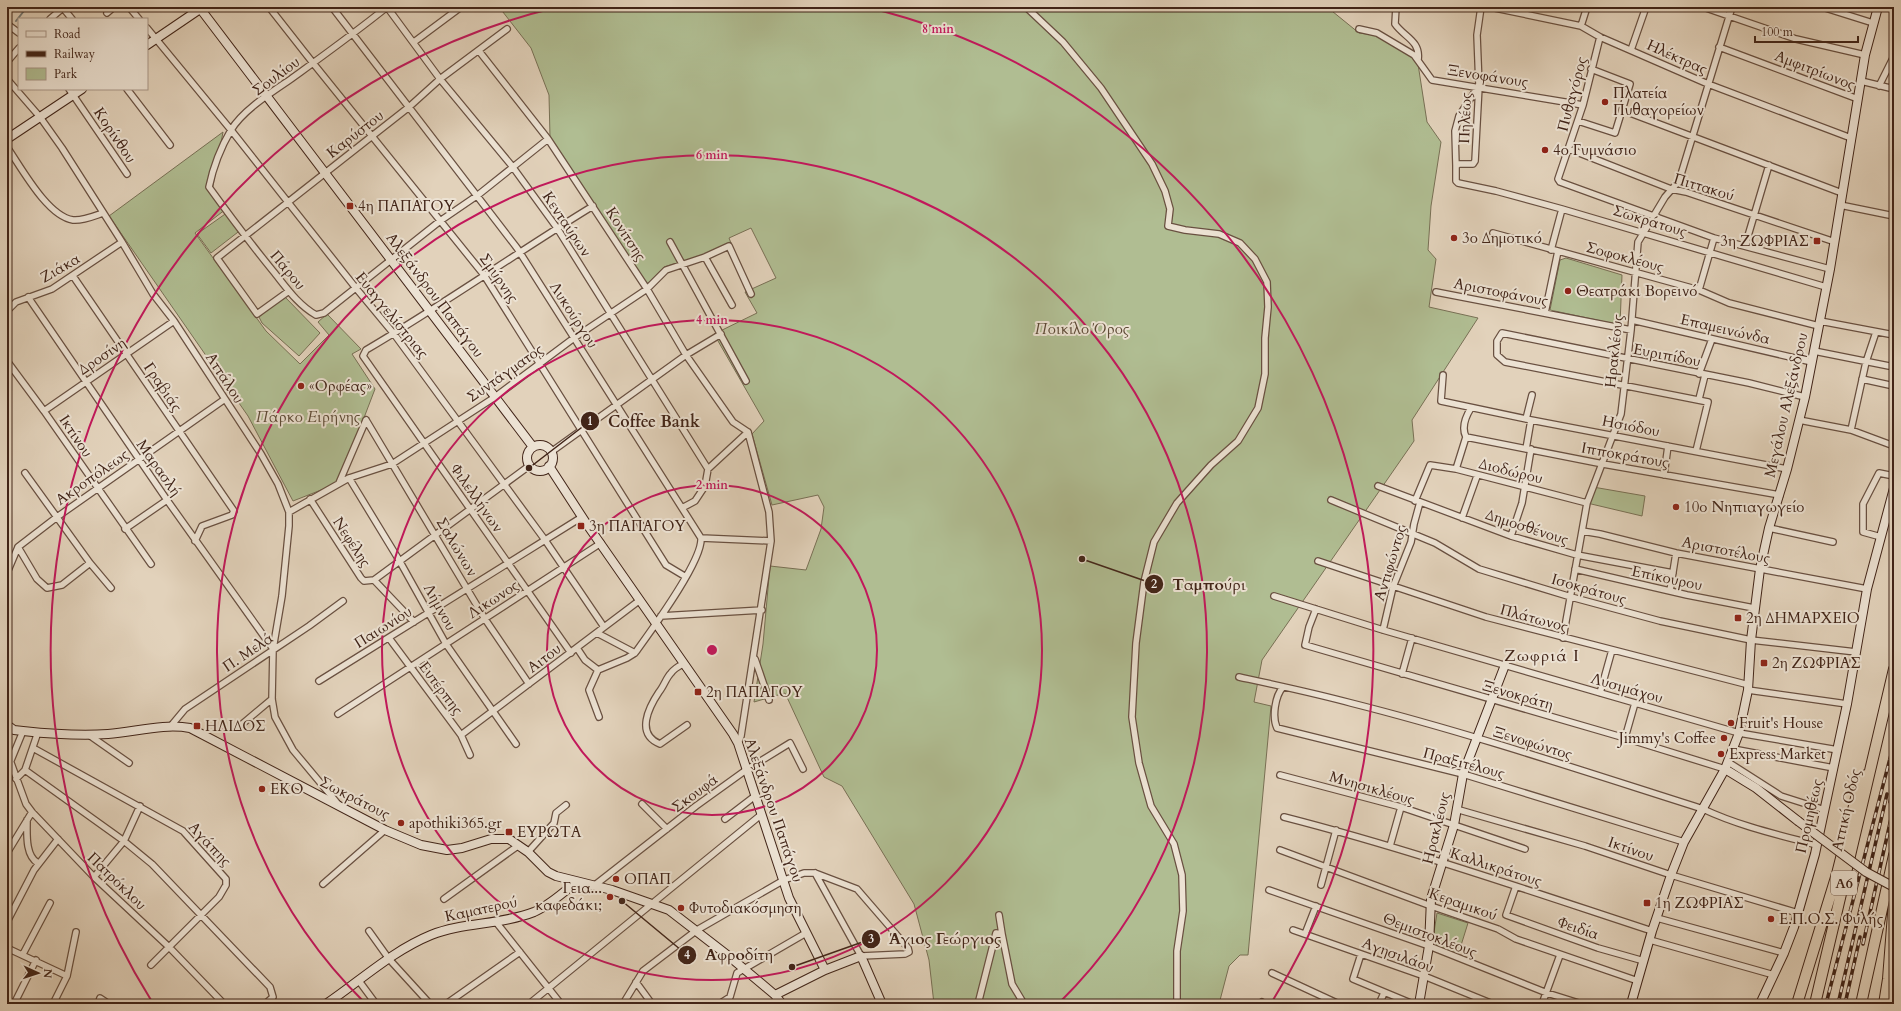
<svg xmlns="http://www.w3.org/2000/svg" width="1901" height="1011" font-family="Cardo,serif">
  <style>
    .green { fill: #b0bd92; stroke: #787055 }
    .lines { fill: none; stroke-linecap: round; stroke-linejoin: round }
    .stream { stroke: #757b79; stroke-width: 2 }
    .street-casing { stroke: #695041; stroke-width: 8 }
    .secondary-casing { stroke: #412418; stroke-width: 10 }
    .highway-casing { stroke: #412418; stroke-width: 12 }
    .street { stroke: #ece2d3; stroke-width: 5.5 }
    .secondary { stroke: #ece2d3; stroke-width: 8 }
    .highway { stroke: #e2d2bb; stroke-width: 10 }
    .rail-casing { stroke: #412418; stroke-width: 3.5 }
    .rail { stroke: #ece2d3; stroke-width: 2; stroke-dasharray: 6; stroke-linecap: butt }
    .secondary-bridge-casing { stroke: #412418; stroke-width: 10; stroke-linecap: butt }
    .secondary-bridge { stroke: #ece2d3; stroke-width: 8 }
    .ring { fill: none; stroke: #c2185b; stroke-width: 2 }
    .poi-dot { fill: #8f2418; stroke: #ece2d3; stroke-width: 1.5 }
    .labels { text-anchor: middle; dominant-baseline: central; stroke-width: 4; stroke-linejoin: round; paint-order: stroke }
    .shield { fill: #ece2d3; stroke: #745d50; stroke-width: 1 }
    .shield-label { font-size: 14px; font-weight: bold; fill: #412418 }
    .street-label { font-size: 15px; fill: #412418; stroke: #ece2d3 }
    .poi-label { font-size: 15px; fill: #412418; stroke: #ece2d3; text-anchor: start }
    .park-label { font-size: 15px; font-style: italic; fill: #5d4a36; stroke: #ece2d3 }
    .neighbourhood-label { font-size: 16px; letter-spacing: 1px; fill: #412418; stroke: #ece2d3 }
    .centre { fill: #c2185b; stroke: #ece2d3; stroke-width: 2 }
    .ring-label { font-size: 12px; text-anchor: middle; font-weight: bold; fill: #c2185b; stroke: #ece2d3; stroke-width: 4; stroke-linejoin: round; paint-order: stroke }
    .leader { fill: none; stroke: #412418; stroke-width: 1.5 }
    .callout-dot { fill: #412418; stroke: #ece2d3; stroke-width: 1.5 }
    .mark-label { font-size: 12px; text-anchor: middle; font-weight: bold; fill: #fff }
    .callout-label { font-size: 16px; text-anchor: middle; font-weight: bold; fill: #412418; stroke: #ece2d3; stroke-width: 4; stroke-linejoin: round; paint-order: stroke }
  </style>
  <rect width="100%" height="100%" fill="#e2d2bb"/>
  <filter id="stains"><feTurbulence type="fractalNoise" baseFrequency=".005" numOctaves="4"/><feColorMatrix values="0 0 0 0 .2 0 0 0 0 .09 0 0 0 0 .02 0 0 0 .5 -.17"/></filter>
  <radialGradient id="worn" r=".72"><stop offset=".6" stop-color="#630" stop-opacity="0"/><stop offset="1" stop-color="#630" stop-opacity=".3"/></radialGradient>
  <path class="green" d="M499,7H1327L1359,33L1375,35L1413,56L1418,64L1427,122L1441,142L1431,206L1428,250L1436,259L1429,307L1478,318L1412,420L1414,441L1262,660L1254,702L1271,706L1248,955H1240L1229,966L1219,1004H934L929,960L914,904L842,786L824,777L785,693L754,702L763,644L770,566L806,570L821,529L824,507L818,495L772,505L752,434L764,421L714,334L757,313L745,292L776,278L751,228L729,238L731,243L704,255L664,267L647,285L550,137L549,95L531,48Z
    M223,132L212,191L226,209L195,233L266,331L300,364L329,335L318,322L327,314L361,349L352,354L375,389L339,483L293,501L248,416L109,216Z
    M228,212L242,229L211,253L197,234Z
    M1566,258L1622,275L1620,325L1550,310L1560,260Z
    M284,296L320,333L299,356L262,323L259,317Z
    M1593,487L1645,496L1642,516L1587,503Z
    M1437,913L1468,923L1458,955L1432,945Z"/>
  <g class="lines">
    <path class="stream" d="M16,21L27,7
      M7,33V32"/>
    <defs>
      <path id="street" d="M129,7L139,19
        M269,7L313,63L484,275L666,565L686,577
        M332,7L517,248L701,538C703,561 650,632 635,653L627,658L598,670L585,660L577,648
        M387,7C356,32 324,55 291,79C272,92 243,110 231,130C221,147 213,168 209,187C230,216 251,244 273,271C286,287 298,305 316,315L324,313L440,221L478,195L548,139
        M387,7L440,79L512,166L557,228L708,469
        M1026,7L1063,42L1101,88L1152,164L1165,191L1170,209L1168,226L1185,230L1219,234L1240,243L1255,259L1267,282L1268,307L1265,338V374L1258,408L1238,441L1211,465L1177,503L1154,542L1144,582L1136,643L1132,717L1139,763L1151,806L1174,844L1182,875L1183,911L1177,951V1004
        M1396,7L1395,24C1404,37 1421,41 1418,60
        M1481,7L1477,35L1479,86L1475,161L1473,164H1459L1456,166V181L1458,183L1496,191L1562,209L1826,287
        M1490,7L1581,26L1600,37L1708,84L1851,138
        M1703,7L1796,39L1865,55
        M1822,7L1873,23
        M63,8L72,19
        M107,13L114,7
        M50,19L64,7
        M7,24L19,33
        M1581,26L1587,7
        M147,28L231,130L355,287L394,334L545,540L604,627
        M1359,29L1377,33L1414,55L1432,80L1583,105
        M1600,37L1583,105L1558,179L1560,182L1714,238L1830,269
        M414,42L461,7
        M1719,47L1858,99
        M1631,50L1646,7
        M479,51L548,139L647,289L686,355L733,422L748,432
        M7,62L19,48
        M7,79L40,117L62,148L122,242L153,294L174,321L225,399L261,454L278,484L289,512V526L282,596L273,649L272,699L275,717L293,750L338,804
        M1861,81L1894,89
        M1879,86L1894,56
        M69,89L127,174
        M127,89L170,145
        M1622,110L1842,193
        M1578,121L1615,133L1630,84L1591,69
        M7,147C21,167 47,216 73,220C83,221 94,216 103,213
        M1569,149L1671,189L1686,192L1835,242
        M1456,166L1455,131L1459,116L1478,87
        M1840,205L1894,216
        M1493,233L1699,290L1729,303L1819,326
        M670,242L746,381
        M1745,246L1769,165
        M1551,250L1562,209
        M705,257L732,305
        M73,276L234,511L232,515L202,526L195,541
        M1699,290L1714,238
        M289,291L257,314L217,258L409,107L440,79L507,29
        M1436,292L1631,330
        M28,297L167,500L273,649
        M7,311L16,302L52,289L122,242
        M1545,313L1558,251
        M1632,320L1812,362
        M1820,321L1894,335
        M1814,351L1889,366
        M7,361L44,411L151,564
        M1699,374L1712,339
        M1443,375L1441,401L1531,420L1787,469
        M1862,379L1894,386
        M1699,399L1705,375
        M44,411L174,321
        M1526,419L1532,395
        M366,420L485,619L529,684
        M1799,420L1851,430L1894,446
        M1851,430L1866,362L1876,332
        M1466,437L1603,464L1780,495
        M1466,437C1461,427 1466,416 1471,408
        M1526,449L1531,420
        M1696,451L1708,402L1505,362L1497,355V341L1502,333L1749,383L1805,397
        M551,452L686,355L721,334
        M1456,469L1466,437
        M25,473L90,563L111,588
        M1664,475L1668,446
        M349,478L399,560L446,644L516,744
        M339,483L366,420
        M1378,486L1511,536L1577,555L1673,573
        M310,499L361,578L364,581L374,580L414,622
        M1331,500L1435,543L1479,569L1571,597L1660,621L1751,640L1856,652
        M1415,501L1430,465L1456,469L1587,503
        M682,508L695,501L705,486L708,469L748,432
        M289,512L349,478L392,464L495,397L574,338L647,289L666,270L705,257L729,246L751,294
        M1462,518L1477,476
        M1769,528L1833,542
        M125,529L167,500
        M1582,531L1600,534L1676,553L1867,589
        M1511,536L1522,503L1531,449
        M1881,537L1863,532V504L1879,473L1894,476
        M701,538L771,541
        M18,547L37,579L47,588L62,585L90,563
        M1318,561L1486,617L1749,685
        M1575,569L1687,595L1754,608
        M7,573L18,547L57,517L225,399
        M374,580L529,466
        M1670,591L1676,553
        M1274,596L1383,630L1739,733L1838,750
        M1316,609L1309,627L1305,645L1625,738L1725,769
        M661,616L762,610
        M1383,630L1393,587L1411,542L1414,524L1420,502
        M597,633L635,653
        M389,638L461,735L470,755
        M1563,638L1587,503L1621,414L1631,330L1638,242L1665,197L1679,181L1732,7
        M571,653L363,356L366,350C443,305 516,253 593,206
        M755,659L769,700
        M683,664C679,666 674,669 671,673C666,678 664,686 659,692C649,707 635,734 660,744L687,725
        M598,670L589,690L599,717
        M1402,674L1412,638
        M1239,677C1276,685 1314,693 1351,703C1470,733 1586,772 1703,809C1739,826 1779,835 1817,845
        M319,681L582,517
        M1283,687C1275,696 1272,717 1277,728L1463,774L1684,842
        M1748,690L1847,704
        M1600,693L1612,650
        M338,714L601,543
        M241,725L272,699
        M170,727L185,709L309,626L343,601
        M89,735L129,763
        M461,735L640,600
        M1625,738L1635,703
        M738,743L741,736L771,541L769,512L748,432
        M33,748L183,831L226,879V885L219,897L151,965
        M1733,749L1834,768
        M1728,762L1781,796L1825,810
        M11,763L26,804L32,812L94,877L169,947L224,1004
        M7,770L23,731
        M25,770L124,841L152,864L270,987L273,997L265,1004
        M1280,775L1401,807L1525,849
        M16,779L25,770L38,732
        M642,804L667,829
        M1456,809L1585,846L1671,875L1798,913
        M1284,817C1409,849 1530,891 1652,931
        M725,819L755,796
        M27,820C27,833 25,856 38,863
        M1390,846L1401,807
        M1280,850L1431,906L1498,929L1516,939L1638,981
        M528,852L554,823L556,813L566,805
        M7,853L32,812
        M94,877L124,841L140,806
        M323,884L385,830
        M595,885L696,806L746,770L790,743L803,769
        M1321,885L1336,830
        M1516,886L1506,915L1598,948L1644,961
        M1269,890L1429,946L1547,993L1582,1004
        M444,899L519,845
        M1657,918L1784,953
        M7,922L34,870L58,839
        M496,922L561,1004
        M1293,930L1424,976L1493,1004
        M369,931L389,959L430,1004
        M1002,934L1012,984L1024,1004
        M1305,934L1316,906
        M1650,940L1774,975
        M7,948L67,976
        M23,954L50,903
        M1361,954L1353,979L1413,1004
        M1272,973L1339,1004
        M359,981L376,1004
        M636,982L652,1004
        M1262,1002L1265,1004
        M14,1004L36,960
        M53,1004L67,976L76,932
        M98,1004L100,998L109,1004
        M446,1004L520,952
        M529,1004L762,814
        M623,1004L643,971L697,930L784,880L804,873H815L857,889L908,948L909,952L905,954L861,956L815,873
        M719,1004L730,997L737,973L806,933
        M978,1004L996,933L1002,934L999,915
        M1379,1004L1384,993
        M1542,1004L1560,955"/>
      <path id="secondary" d="M199,7L533,447
        M147,45L200,9
        M7,139L82,89
        M527 458a13 13 0 1 1 26 0a13 13 0 1 1-26 0Z
        M549,466L586,523L733,734L738,743L789,898L825,970
        M7,725L14,730L23,731C51,734 80,736 108,734C135,732 164,723 190,728L385,830L421,845L447,850L462,848L491,839H509L528,852L548,872L556,876L612,890L669,910L731,958L775,995L782,1004
        M1725,769L1756,788L1798,821
        M775,995L825,970L861,956L882,1004
        M326,1004C360,981 392,951 431,935C463,922 501,925 534,912C550,905 564,892 576,882
        M1419,1004L1429,946L1431,899L1454,825L1463,774L1505,665
        M1631,1004L1652,931L1671,875L1684,842L1725,769L1739,733L1748,690L1751,640L1760,569L1769,528L1787,469L1805,397L1830,269L1865,55L1878,7
        M1760,1004L1784,953L1794,927L1815,854L1847,704L1867,589L1894,488"/>
      <path id="highway" d="M1797,1004L1837,874L1858,790L1866,775
        M1815,1004L1894,669
        M1861,1004L1894,855
        M1884,1004L1888,979L1894,901"/>
    </defs>
    <use href="#street" class="street-casing"/>
    <use href="#secondary" class="secondary-casing"/>
    <use href="#highway" class="highway-casing"/>
    <use href="#street" class="street"/>
    <use href="#secondary" class="secondary"/>
    <use href="#highway" class="highway"/>
    <defs>
      <path id="rail" d="M1890,802L1894,785
        M1863,944L1894,805
        M1826,1004L1894,743
        M1838,1004L1887,794
        M1845,1004L1860,937"/>
    </defs>
    <use href="#rail" class="rail-casing"/>
    <use href="#rail" class="rail"/>
    <defs>
      <path id="secondary-bridge" d="M1798,821L1866,872L1894,887"/>
    </defs>
    <use href="#secondary-bridge" class="secondary-bridge-casing"/>
    <use href="#secondary-bridge" class="secondary-bridge"/>
  </g>
  <g class="ring">
    <circle cx="712" cy="650" r="165"/>
    <circle cx="712" cy="650" r="330"/>
    <path d="M365 1003A495 495 0 1 1 1059 1003"/>
    <path d="M151 1000A661 661 0 0 1 558 7M866 7A661 661 0 0 1 1273 1000"/>
  </g>
  <g class="poi-dot">
    <circle cx="1605" cy="102" r="4"/>
    <circle cx="1545" cy="150" r="4"/>
    <rect x="346" y="202" width="8" height="8" rx="2"/>
    <circle cx="1454" cy="238" r="4"/>
    <rect x="1813" y="237" width="8" height="8" rx="2"/>
    <circle cx="1568" cy="291" r="4"/>
    <circle cx="301" cy="386" r="4"/>
    <circle cx="1676" cy="507" r="4"/>
    <rect x="577" y="522" width="8" height="8" rx="2"/>
    <rect x="1734" y="614" width="8" height="8" rx="2"/>
    <rect x="1760" y="659" width="8" height="8" rx="2"/>
    <rect x="694" y="688" width="8" height="8" rx="2"/>
    <circle cx="1731" cy="723" r="4"/>
    <rect x="193" y="722" width="8" height="8" rx="2"/>
    <circle cx="1724" cy="738" r="4"/>
    <circle cx="1721" cy="754" r="4"/>
    <circle cx="262" cy="789" r="4"/>
    <circle cx="401" cy="823" r="4"/>
    <rect x="505" y="828" width="8" height="8" rx="2"/>
    <circle cx="616" cy="879" r="4"/>
    <circle cx="610" cy="897" r="4"/>
    <rect x="1643" y="899" width="8" height="8" rx="2"/>
    <circle cx="681" cy="908" r="4"/>
    <circle cx="1771" cy="919" r="4"/>
  </g>
  <g class="labels">
    <rect class="shield" x="1831" y="871" width="26" height="24" rx="3"/>
    <g class="shield-label">
      <text x="1844" y="883">Α6</text>
    </g>
    <g class="street-label">
      <text transform="translate(1677 57) rotate(24)">Ηλέκτρας</text>
      <text transform="translate(1815 70) rotate(21)">Αμφιτρίωνος</text>
      <text transform="translate(276 76) rotate(-37)">Σουλίου</text>
      <text transform="translate(1488 76) rotate(9)">Ξενοφάνους</text>
      <text transform="translate(1572 94) rotate(-75)">Πυθαγόρος</text>
      <text transform="translate(1465 118) rotate(-88)">Πηλέως</text>
      <text transform="translate(355 134) rotate(-38)">Καρύστου</text>
      <text transform="translate(115 135) rotate(56)">Κορίνθου</text>
      <text transform="translate(1704 187) rotate(17)">Πιττακού</text>
      <text transform="translate(1650 221) rotate(17)">Σωκράτους</text>
      <text transform="translate(567 224) rotate(56)">Κενταύρων</text>
      <text transform="translate(626 234) rotate(57)">Κονίτσης</text>
      <text transform="translate(1625 257) rotate(15)">Σοφοκλέους</text>
      <text transform="translate(60 268) rotate(-30)">Ζιάκα</text>
      <text transform="translate(288 270) rotate(50)">Πάρου</text>
      <text transform="translate(499 278) rotate(55)">Σμύρνης</text>
      <text transform="translate(1501 292) rotate(11)">Αριστοφάνους</text>
      <text transform="translate(435 295) rotate(53)">Αλεξάνδρου Παπάγου</text>
      <text transform="translate(392 315) rotate(51)">Ευαγγελίστριας</text>
      <text transform="translate(574 315) rotate(57)">Λυκούργου</text>
      <text transform="translate(1725 329) rotate(13)">Επαμεινώνδα</text>
      <text transform="translate(1614 351) rotate(-84)">Ηρακλέους</text>
      <text transform="translate(1667 355) rotate(11)">Ευριπίδου</text>
      <text transform="translate(102 356) rotate(-34)">Δροσίνη</text>
      <text transform="translate(505 373) rotate(-35)">Συντάγματος</text>
      <text transform="translate(225 378) rotate(57)">Αττάλου</text>
      <text transform="translate(163 387) rotate(56)">Γραβιάς</text>
      <text transform="translate(1786 405) rotate(-77)">Μεγάλου Αλεξάνδρου</text>
      <text transform="translate(1631 426) rotate(11)">Ησιόδου</text>
      <text transform="translate(76 436) rotate(56)">Ικτίνου</text>
      <text transform="translate(1625 455) rotate(10)">Ιπποκράτους</text>
      <text transform="translate(159 468) rotate(55)">Μαρασλή</text>
      <text transform="translate(1511 471) rotate(14)">Διοδώρου</text>
      <text transform="translate(92 477) rotate(-35)">Ακροπόλεως</text>
      <text transform="translate(477 498) rotate(55)">Φιλελλήνων</text>
      <text transform="translate(1527 527) rotate(18)">Δημοσθένους</text>
      <text transform="translate(352 542) rotate(57)">Νεφέλης</text>
      <text transform="translate(457 547) rotate(59)">Σαλώνων</text>
      <text transform="translate(1726 550) rotate(11)">Αριστοτέλους</text>
      <text transform="translate(1390 563) rotate(-73)">Αντιφώντος</text>
      <text transform="translate(1667 578) rotate(12)">Επίκουρου</text>
      <text transform="translate(1589 589) rotate(16)">Ισοκράτους</text>
      <text transform="translate(493 599) rotate(-33)">Λικωνος</text>
      <text transform="translate(440 607) rotate(61)">Λήμνου</text>
      <text transform="translate(1534 618) rotate(15)">Πλάτωνος</text>
      <text transform="translate(383 627) rotate(-32)">Παιωνίου</text>
      <text transform="translate(248 652) rotate(-34)">Π. Μελά</text>
      <text transform="translate(544 658) rotate(-37)">Αιτου</text>
      <text transform="translate(441 688) rotate(53)">Ευτέρπης</text>
      <text transform="translate(1627 688) rotate(16)">Λυσιμάχου</text>
      <text transform="translate(1518 695) rotate(16)">Ξενοκράτη</text>
      <text transform="translate(1533 743) rotate(17)">Ξενοφώντος</text>
      <text transform="translate(1464 763) rotate(15)">Πραξιτέλους</text>
      <text transform="translate(1372 788) rotate(16)">Μνησικλέους</text>
      <text transform="translate(695 793) rotate(-37)">Σκουφά</text>
      <text transform="translate(355 798) rotate(27)">Σωκράτους</text>
      <text transform="translate(774 810) rotate(71)">Αλεξάνδρου Παπάγου</text>
      <text transform="translate(1846 810) rotate(-77)">Αττική Οδός</text>
      <text transform="translate(1809 816) rotate(-77)">Προμηθέως</text>
      <text transform="translate(1436 828) rotate(-76)">Ηρακλέους</text>
      <text transform="translate(210 844) rotate(47)">Αγάπης</text>
      <text transform="translate(1631 849) rotate(19)">Ικτίνου</text>
      <text transform="translate(1496 867) rotate(18)">Καλλικράτους</text>
      <text transform="translate(117 881) rotate(44)">Πατρόκλου</text>
      <text transform="translate(1463 904) rotate(19)">Κεραμικού</text>
      <text transform="translate(481 909) rotate(-12)">Καματερού</text>
      <text transform="translate(1578 928) rotate(19)">Φειδία</text>
      <text transform="translate(1430 935) rotate(21)">Θεμιστοκλέους</text>
      <text transform="translate(1398 955) rotate(20)">Αγησιλάου</text>
    </g>
    <g class="poi-label">
      <text x="1613" y="93">Πλατεία<tspan x="1613" dy="17">Πυθαγορείων</tspan></text>
      <text x="1553" y="150">4ο Γυμνάσιο</text>
      <text x="358" y="206">4η ΠΑΠΑΓΟΥ</text>
      <text x="1462" y="238">3ο Δημοτικό</text>
      <text x="1809" y="241" text-anchor="end">3η ΖΩΦΡΙΑΣ</text>
      <text x="1576" y="291">Θεατράκι Βορεινό</text>
      <text x="309" y="386">«Ορφέας»</text>
      <text x="1684" y="507">10ο Νηπιαγωγείο</text>
      <text x="589" y="526">3η ΠΑΠΑΓΟΥ</text>
      <text x="1746" y="618">2η ΔΗΜΑΡΧΕΙΟ</text>
      <text x="1772" y="663">2η ΖΩΦΡΙΑΣ</text>
      <text x="706" y="692">2η ΠΑΠΑΓΟΥ</text>
      <text x="1739" y="723">Fruit's House</text>
      <text x="205" y="726">ΗΛΙΔΟΣ</text>
      <text x="1716" y="738" text-anchor="end">Jimmy's Coffee</text>
      <text x="1729" y="754">Express Market</text>
      <text x="270" y="789">EKO</text>
      <text x="409" y="823">apothiki365.gr</text>
      <text x="517" y="832">ΕΥΡΩΤΑ</text>
      <text x="624" y="879">ΟΠΑΠ</text>
      <text x="602" y="888" text-anchor="end">Γεια...<tspan x="602" dy="17">καφεδάκι;</tspan></text>
      <text x="1655" y="903">1η ΖΩΦΡΙΑΣ</text>
      <text x="689" y="908">Φυτοδιακόσμηση</text>
      <text x="1779" y="919">Ε.Π.Ο.Σ. Φυλής</text>
    </g>
    <g class="park-label">
      <text x="1082" y="329">Ποικίλο Όρος</text>
      <text x="308" y="417">Πάρκο Ειρήνης</text>
    </g>
    <g class="neighbourhood-label">
      <text x="1542" y="656">Ζωφριά Ι</text>
    </g>
  </g>
  <circle cx="712" cy="650" r="6" class="centre"/>
  <g class="ring-label">
    <text x="938" y="33">8 min</text>
    <text x="712" y="159">6 min</text>
    <text x="712" y="324">4 min</text>
    <text x="712" y="489">2 min</text>
  </g>
  <path class="leader" d="M529 468L590 421M1082 559L1154 584M792 967L871 939M622 901L687 955"/>
  <g class="callout-dot">
    <circle cx="529" cy="468" r="4"/>
    <circle cx="1082" cy="559" r="4"/>
    <circle cx="792" cy="967" r="4"/>
    <circle cx="622" cy="901" r="4"/>
    <circle cx="590" cy="421" r="10"/>
    <circle cx="1154" cy="584" r="10"/>
    <circle cx="871" cy="939" r="10"/>
    <circle cx="687" cy="955" r="10"/>
  </g>
  <g class="mark-label">
    <text x="590" y="425">1</text>
    <text x="1154" y="588">2</text>
    <text x="871" y="943">3</text>
    <text x="687" y="959">4</text>
  </g>
  <g class="callout-label">
    <text x="654" y="427">Coffee Bank</text>
    <text x="1209" y="590">Ταμπούρι</text>
    <text x="945" y="944">Άγιος Γεώργιος</text>
    <text x="739" y="960">Αφροδίτη</text>
  </g>
  <rect width="1901" height="1011" fill="none" stroke="#e2d2bb" stroke-width="24"/>
  <rect x="8" y="8" width="1885" height="995" fill="none" stroke="#412418" stroke-width="2"/>
  <rect x="12" y="12" width="1877" height="987" fill="none" stroke="#412418"/>
  <rect x="18" y="18" width="130" height="72" fill="#ece2d3" stroke="#a89688"/>
  <rect x="26" y="31" width="20" height="6" fill="#ece2d3" stroke="#a89688"/>
  <text x="54" y="38" font-size="12" fill="#412418">Road</text>
  <rect x="26" y="51" width="20" height="6" fill="#412418" stroke="#a89688"/>
  <text x="54" y="58" font-size="12" fill="#412418">Railway</text>
  <rect x="26" y="68" width="20" height="12" fill="#b0bd92" stroke="#a89688"/>
  <text x="54" y="78" font-size="12" fill="#412418">Park</text>
  <g transform="translate(38 973) rotate(93)" stroke="#ece2d3" stroke-width="3" paint-order="stroke">
  <path d="M0-3L7 15L0 10L-7 15Z" fill="#412418"/>
  <text y="-6" font-size="11" font-weight="bold" text-anchor="middle" fill="#412418">N</text>
  </g>
  <path d="M1755 36v6h103v-6" fill="none" stroke="#412418" stroke-width="2"/>
  <text x="1761" y="36" font-size="12" fill="#412418" stroke="#ece2d3" stroke-width="3" paint-order="stroke">100 m</text>
  <rect width="100%" height="100%" filter="url(#stains)"/>
  <rect width="100%" height="100%" fill="url(#worn)"/>
</svg>
